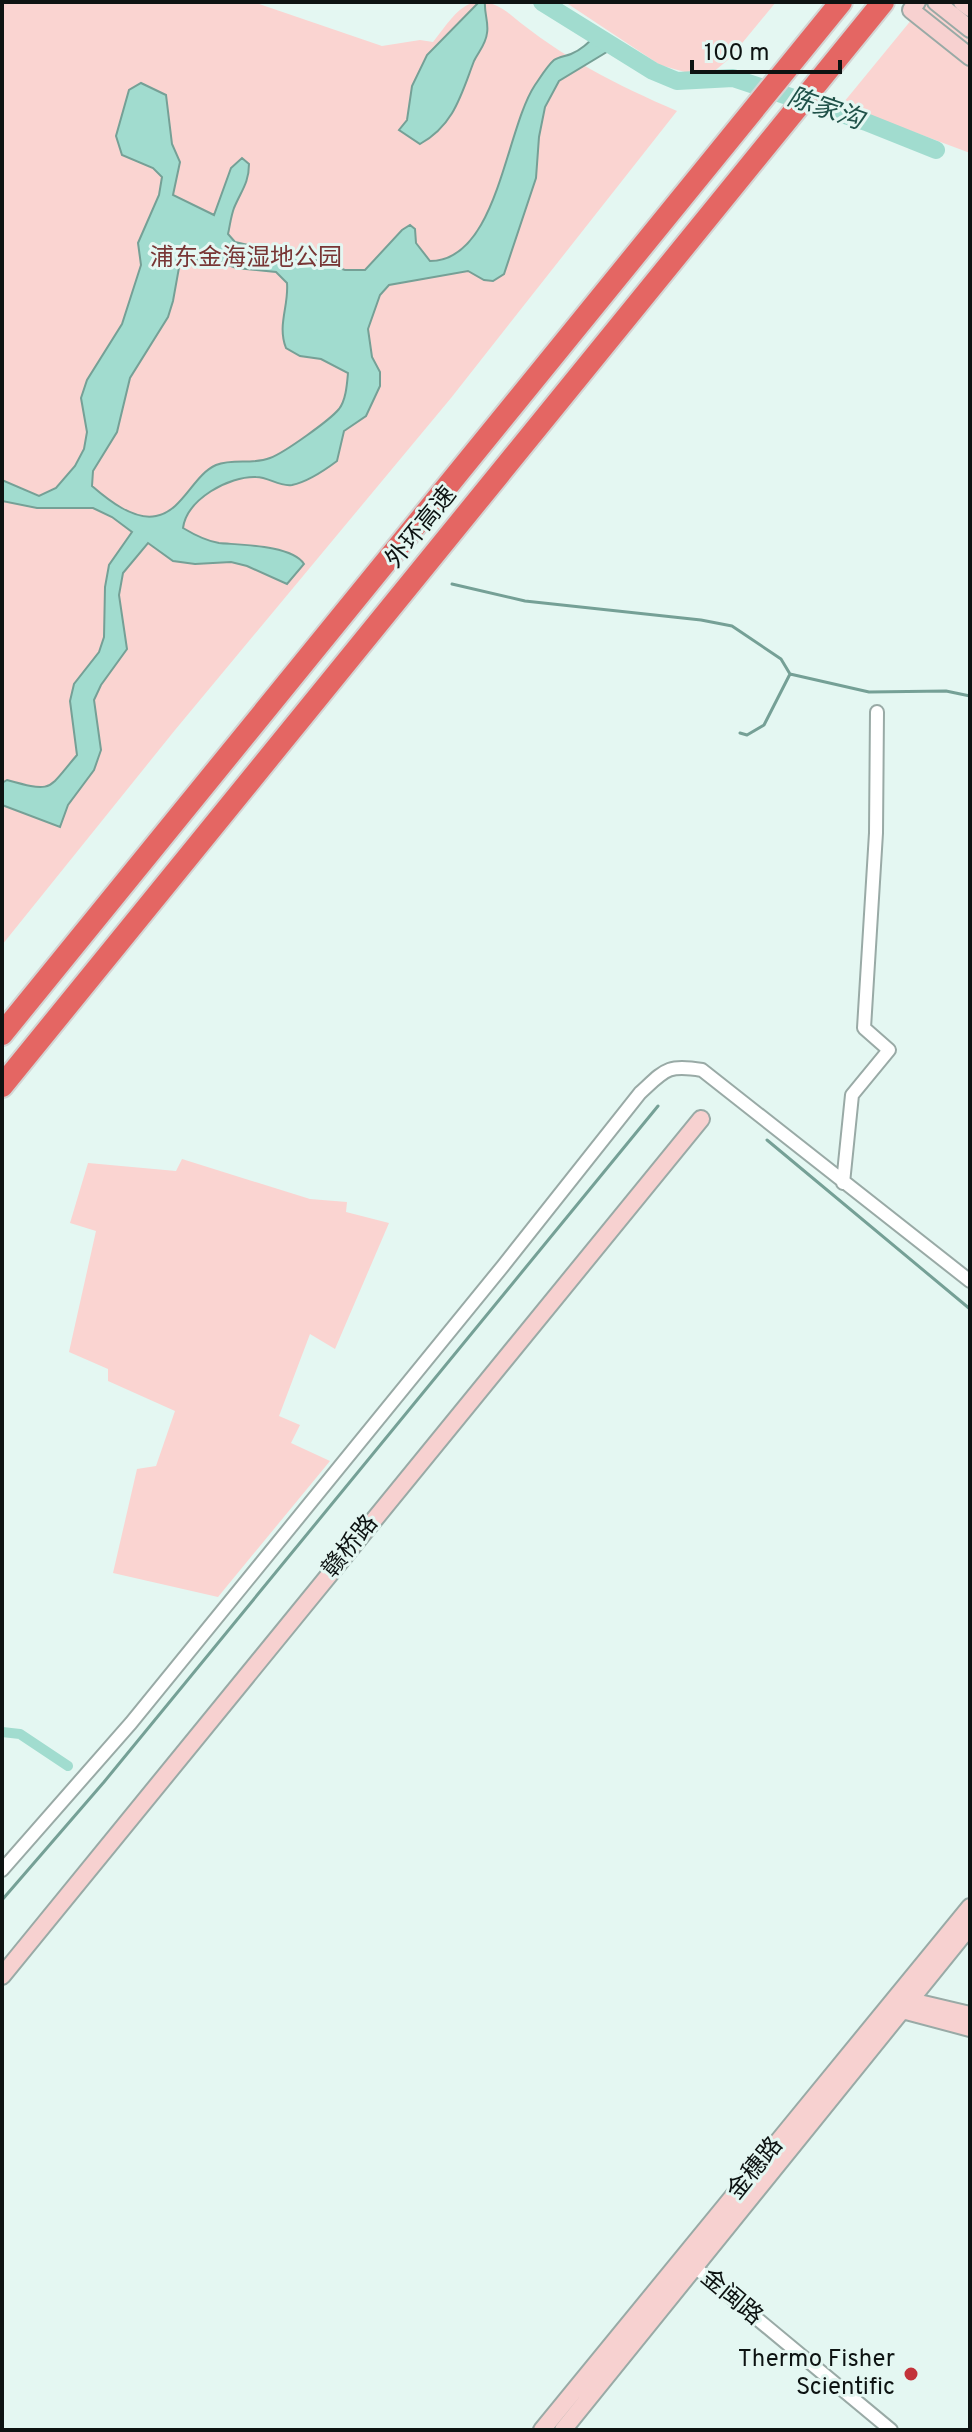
<svg xmlns="http://www.w3.org/2000/svg" width="972" height="2432" font-family="Overpass,'Noto Sans SC',sans-serif">
  <style>
    .green { fill: #fad4d1 }
    .water { fill: #a1dccf; stroke: #75a096; stroke-width: 2; fill-rule: evenodd }
    .lines { fill: none; stroke-linecap: round; stroke-linejoin: round }
    .stream { stroke: #75a096; stroke-width: 3 }
    .canal { stroke: #a1dccf; stroke-width: 10 }
    .river { stroke: #a1dccf; stroke-width: 18 }
    .street-casing { stroke: #99aaa6; stroke-width: 16 }
    .secondary-casing { stroke: #99aaa6; stroke-width: 20 }
    .highway-casing { stroke: #d3d5d4; stroke-width: 26 }
    .street { stroke: #fff; stroke-width: 12 }
    .secondary { stroke: #f7d1d0; stroke-width: 16 }
    .highway { stroke: #e46663; stroke-width: 22 }
    .poi-dot { fill: #c3333a; stroke: #e4f7f2; stroke-width: 3 }
    .labels { text-anchor: middle; dominant-baseline: central; stroke-width: 6; stroke-linejoin: round; paint-order: stroke }
    .park-label { font-size: 24px; fill: #783635; stroke: #e4f7f2 }
    .street-label { font-size: 24px; fill: #0d1312; stroke: #e4f7f2 }
    .poi-label { font-size: 24px; fill: #0d1312; stroke: #e4f7f2; text-anchor: end }
    .water-label { font-size: 26px; font-style: italic; fill: #205249; stroke: #e4f7f2 }
  </style>
  <rect width="100%" height="100%" fill="#e4f7f2"/>
  <path class="green" d="M2,2H253L382,46L420,40L433,42C444,29 455,9 472,3C488,0 499,5 511,15C561,57 617,85 677,111L451,398L175,730L2,945Z
    M565,2H776L729,59L706,78L660,65Z
    M926,2H970V153L855,110L844,102Z
    M182,1159L310,1199L347,1202L346,1212L389,1223L335,1349L310,1334L279,1416L300,1425L291,1443L330,1461L218,1597L113,1573L137,1469L156,1466L175,1411L108,1381V1369L69,1352L96,1231L70,1223L88,1163L176,1171Z"/>
  <path class="water" d="M479,2H485C484,13 489,23 487,33C486,44 479,51 474,61C461,95 454,125 420,144L399,130L407,120L412,86L427,55Z
    M596,35L615,47L559,81L545,107L539,137L536,178L504,274L493,281L484,280L468,271L389,285L380,295L368,329L372,357L380,372V386L366,416L344,431L337,461C325,470 307,482 292,485C279,487 269,477 256,477C229,476 187,499 183,528C193,534 206,541 219,543C240,545 292,545 304,564L287,584L247,566L231,562L195,564L173,561L148,543L123,573L119,595L127,649L101,685L94,700L101,750L94,770L68,805L60,827L2,805V783L7,780C54,793 47,790 77,755L70,701L74,684L99,652L104,637L105,587L109,565L132,532L112,517L93,508H37L2,501V480L39,496L56,488L75,466L84,449L87,432L81,398L87,380L122,324L141,265L138,243L159,195L162,177L153,168L122,155L116,136L129,90L141,83L166,95L172,144L180,162L173,195L214,215L231,168L242,158L249,164C249,183 241,191 234,208C231,216 230,225 228,234L235,242L315,260L345,270H365L402,230L410,225L415,229L416,243L430,261C498,261 505,130 535,85C540,78 547,66 554,60C558,57 566,56 571,54C581,50 588,43 596,35ZM193,259L218,261L236,268L276,272L287,283C289,306 277,325 286,348L300,356L321,359L348,373C347,384 346,400 339,409C330,420 284,453 270,458C253,465 233,458 216,465C193,475 183,511 156,516C134,521 107,499 92,486L93,471L117,432L130,378L168,317L173,301L180,262Z"/>
  <g class="lines">
    <path class="stream" d="M452,584L525,601L701,620L732,626L781,659L790,674
      M740,733L747,735L764,725L790,674L869,692L946,691L970,696
      M767,1140L970,1309
      M2,1900L104,1782L658,1106"/>
    <path class="canal" d="M2,1732L20,1734L68,1766"/>
    <path class="river" d="M542,2L653,71L677,81L733,78L866,122L936,150"/>
    <defs>
      <path id="street" d="M843,1183L852,1095L889,1050L864,1028L876,833L877,712
        M2,1870L131,1723L503,1266L640,1093C665,1070 667,1064 702,1070L970,1281
        M690,2263L891,2430"/>
      <path id="secondary" d="M917,2L911,10L970,57
        M936,2L970,29
        M962,2L970,8
        M2,1976L701,1119
        M902,1999L970,2015
        M895,2008L970,2028
        M542,2430L970,1907
        M563,2430L970,1926"/>
      <path id="highway" d="M2,1034L841,2
        M2,1086L883,2"/>
    </defs>
    <use href="#street" class="street-casing"/>
    <use href="#secondary" class="secondary-casing"/>
    <use href="#highway" class="highway-casing"/>
    <use href="#street" class="street"/>
    <use href="#secondary" class="secondary"/>
    <use href="#highway" class="highway"/>
  </g>
  <circle class="poi-dot" cx="911" cy="2374" r="8"/>
  <g class="labels">
    <g class="park-label">
      <text x="246" y="259">浦东金海湿地公园</text>
    </g>
    <g class="street-label">
      <text transform="translate(422 528) rotate(-51)">外环高速</text>
      <text transform="translate(351 1547) rotate(-51)">赣桥路</text>
      <text transform="translate(756 2169) rotate(-51)">金穗路</text>
      <text transform="translate(731 2298) rotate(40)">金闽路</text>
    </g>
    <g class="poi-label">
      <text x="895" y="2360">Thermo Fisher<tspan x="895" dy="28">Scientific</tspan></text>
    </g>
    <g class="water-label">
      <text transform="translate(825 110) rotate(19)">陈家沟</text>
    </g>
  </g>
  <rect width="972" height="2432" fill="none" stroke="#0d1312" stroke-width="8"/>
  <path d="M692 60v12h148v-12" fill="none" stroke="#0d1312" stroke-width="4"/>
  <text x="704" y="60" font-size="24" fill="#0d1312" stroke="#e4f7f2" stroke-width="6" paint-order="stroke">100 m</text>
</svg>
